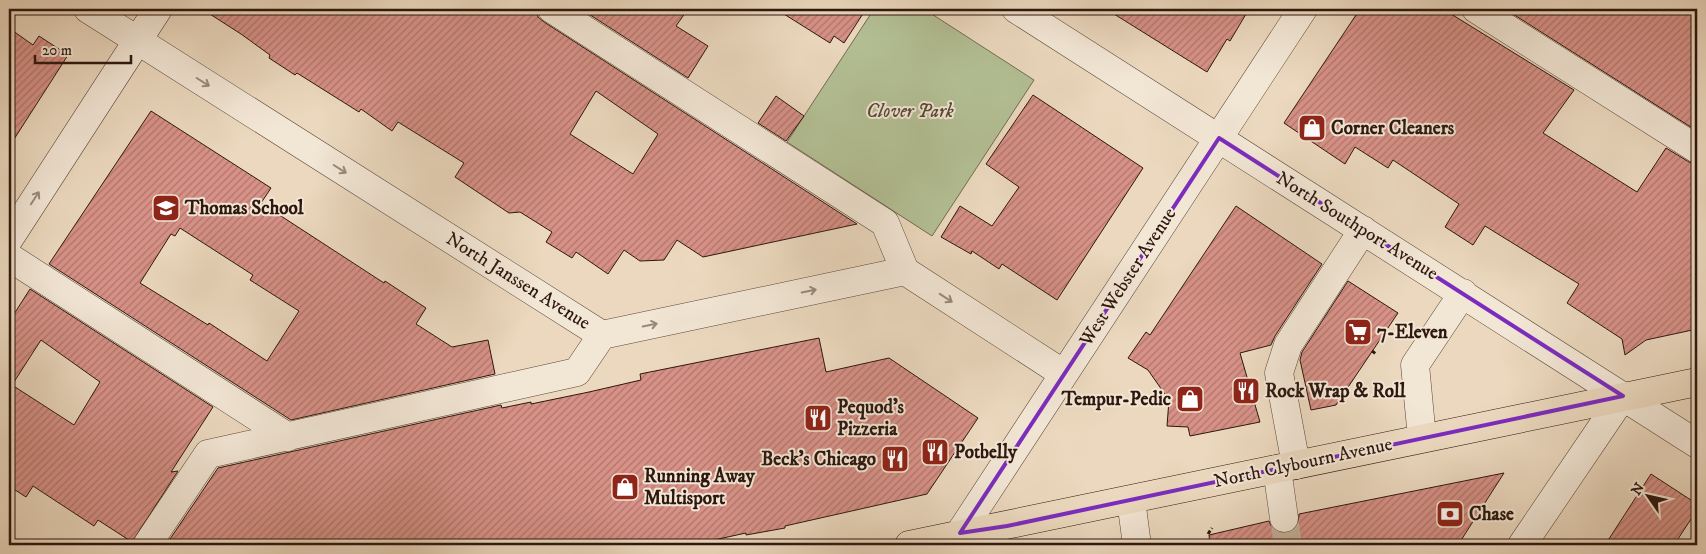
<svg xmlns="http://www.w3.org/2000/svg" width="1706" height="554" font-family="'IM FELL DW Pica',serif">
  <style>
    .green { fill: #b3bf94; stroke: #706b52 }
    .building { fill: url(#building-hatch); stroke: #2d170f; fill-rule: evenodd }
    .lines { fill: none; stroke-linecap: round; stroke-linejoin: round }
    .minor-tunnel { stroke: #c5b19b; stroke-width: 28; stroke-dasharray: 28 14; stroke-linecap: butt }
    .minor-casing { stroke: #5c473b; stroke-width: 29 }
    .major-casing { stroke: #2d170f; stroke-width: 29 }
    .path { stroke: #2d170f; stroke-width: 3; stroke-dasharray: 4 2.5; stroke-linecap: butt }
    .minor { stroke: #f2e6d5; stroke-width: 28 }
    .major { stroke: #ebd8be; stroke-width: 28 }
    .oneway { stroke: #99897c }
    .marked { fill: none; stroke: #7b2cbf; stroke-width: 4; stroke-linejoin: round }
    .labels { text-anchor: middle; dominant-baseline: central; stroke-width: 4; stroke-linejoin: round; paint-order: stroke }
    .park-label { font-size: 19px; font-style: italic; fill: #554937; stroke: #f2e6d5 }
    .poi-label { font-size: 19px; font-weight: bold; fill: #2d170f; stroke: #f2e6d5; text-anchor: start }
    .street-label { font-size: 19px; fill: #2d170f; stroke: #f2e6d5 }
  </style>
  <defs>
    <pattern id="building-hatch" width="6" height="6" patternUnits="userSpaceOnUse" patternTransform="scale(1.25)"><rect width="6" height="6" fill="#d79187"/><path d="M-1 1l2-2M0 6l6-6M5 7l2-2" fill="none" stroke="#af756d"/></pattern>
  </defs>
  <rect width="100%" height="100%" fill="#ebd8be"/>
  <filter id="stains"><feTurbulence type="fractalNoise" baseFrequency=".004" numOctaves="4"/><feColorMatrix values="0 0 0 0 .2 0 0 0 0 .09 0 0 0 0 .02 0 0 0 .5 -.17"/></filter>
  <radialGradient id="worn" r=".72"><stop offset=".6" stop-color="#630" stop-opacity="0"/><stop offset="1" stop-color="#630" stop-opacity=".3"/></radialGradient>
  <path class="green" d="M874,9H924L1034,80L932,236L787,142Z"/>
  <path class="building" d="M202,9H536L538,17L544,22L857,224L703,257L677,240L664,260L640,261L624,250L608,274L576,252L572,258L546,242L552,232L520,212L509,213L455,177L464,163L398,122L392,131L361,109L359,112L297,73L295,75L269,58L270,55L241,34ZM596,91L658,134L633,174L570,134Z
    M581,9H688L676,26L708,46L688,78Z
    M776,9H866L844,43L834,36L830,43Z
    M1106,9H1249L1230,41L1227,39L1207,72Z
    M1360,9H1443L1574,90L1543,133L1637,192L1666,148L1689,162L1697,164V329L1646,340L1625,355L1622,339L1567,303L1579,284L1485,226L1473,245L1445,227L1459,204L1393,160L1388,168L1355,147L1345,164L1284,123Z
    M1505,9H1697V131Z
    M9,28L33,45L39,36L68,55L9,147Z
    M1033,95L1143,168L1057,300L1002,264L999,269L972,251L971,254L941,237L960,206L992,226L1019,187L986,164Z
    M776,96L804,116L786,141L758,123Z
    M151,111L271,188L261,203L384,283L385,281L426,308L416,324L452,347L488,340L495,374L291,420L49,264ZM180,228L253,275L250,280L299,311L267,361L209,323L208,325L140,283L171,234L175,236Z
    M1236,206L1322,264L1275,336L1271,345L1240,353L1260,422L1190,436L1188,427L1167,426L1169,400L1148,370L1128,358L1146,332L1150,335Z
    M1348,281L1398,313L1336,405L1311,410L1300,360L1302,352Z
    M30,289L213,407L171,472L178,471L132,542L98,520L94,526L33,486L26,497L9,486V322ZM41,340L100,382L74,425L12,385Z
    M819,338L826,372L889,358L978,418L927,494L785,526V528L746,535V533L691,545H166L218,468L501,405L502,408L531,402V404L589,392L641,380L640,374Z
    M1504,473L1458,545H1210L1209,535L1269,521L1272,528L1278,532L1287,533L1293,531L1298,524L1299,514Z
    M1651,474L1697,504V510L1674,545H1605Z"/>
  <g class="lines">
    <path class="minor-tunnel" d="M1284,518L1288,545"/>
    <defs>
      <path id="minor" d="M88,9L602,335L905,271L1064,374
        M552,9L885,223L905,271
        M1016,9L1697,444
        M1476,9L1697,149
        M9,239L158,9
        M9,257L288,437
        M1422,438L1415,365L1463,293
        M1296,465L1279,373L1288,345L1363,230
        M1277,469L1284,518
        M1131,500L1137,545
        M147,545L208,454L577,372L602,335
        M952,545L1303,9
        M1522,545L1623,396"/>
      <path id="major" d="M909,545L1697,382"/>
    </defs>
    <use href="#minor" class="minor-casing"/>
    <use href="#major" class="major-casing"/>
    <path class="path" d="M1372,351L1376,354
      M1208,534L1212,528"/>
    <use href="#minor" class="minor"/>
    <use href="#major" class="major"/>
  </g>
  <defs><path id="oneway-shaft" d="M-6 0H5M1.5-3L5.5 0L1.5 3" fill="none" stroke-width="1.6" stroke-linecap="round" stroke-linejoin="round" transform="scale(1.25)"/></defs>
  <g class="oneway">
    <use href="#oneway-shaft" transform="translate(203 82) rotate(32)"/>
    <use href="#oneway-shaft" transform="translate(340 169) rotate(32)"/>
    <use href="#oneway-shaft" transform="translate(35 198) rotate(-57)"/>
    <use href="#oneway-shaft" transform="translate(809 291) rotate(-12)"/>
    <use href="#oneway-shaft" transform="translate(946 298) rotate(33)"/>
    <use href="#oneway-shaft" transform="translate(650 325) rotate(-12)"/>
  </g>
  <path class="marked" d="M1219,138L1623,396L1007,526L960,533Z"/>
  <defs>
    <symbol id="shop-square" viewBox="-11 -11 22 22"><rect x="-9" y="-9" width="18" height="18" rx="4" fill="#8f2418" stroke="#f2e6d5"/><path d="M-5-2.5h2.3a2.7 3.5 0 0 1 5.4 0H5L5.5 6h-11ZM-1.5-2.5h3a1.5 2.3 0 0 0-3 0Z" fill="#fff"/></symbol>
    <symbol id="school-square" viewBox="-11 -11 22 22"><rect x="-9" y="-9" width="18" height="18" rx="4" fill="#8f2418" stroke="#f2e6d5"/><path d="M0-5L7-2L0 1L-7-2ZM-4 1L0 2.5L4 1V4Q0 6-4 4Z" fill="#fff"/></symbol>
    <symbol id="supermarket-square" viewBox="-11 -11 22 22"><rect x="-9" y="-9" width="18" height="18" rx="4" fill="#8f2418" stroke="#f2e6d5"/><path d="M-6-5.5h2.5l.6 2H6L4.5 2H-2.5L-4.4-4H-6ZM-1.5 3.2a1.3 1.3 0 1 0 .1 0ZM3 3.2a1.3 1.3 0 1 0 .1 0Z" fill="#fff"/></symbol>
    <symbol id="restaurant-square" viewBox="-11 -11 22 22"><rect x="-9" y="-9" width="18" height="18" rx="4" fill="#8f2418" stroke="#f2e6d5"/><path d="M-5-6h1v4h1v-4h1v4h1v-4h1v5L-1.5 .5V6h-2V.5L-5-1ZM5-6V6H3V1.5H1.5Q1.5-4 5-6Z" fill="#fff"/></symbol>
    <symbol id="bank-square" viewBox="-11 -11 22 22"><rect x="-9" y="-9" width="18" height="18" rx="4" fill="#8f2418" stroke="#f2e6d5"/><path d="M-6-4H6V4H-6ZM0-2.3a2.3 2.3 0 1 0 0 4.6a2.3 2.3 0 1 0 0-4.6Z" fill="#fff"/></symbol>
  </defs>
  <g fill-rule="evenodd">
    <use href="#shop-square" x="1296" y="112" width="32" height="32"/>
    <use href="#school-square" x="150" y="192" width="32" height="32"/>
    <use href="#supermarket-square" x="1342" y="316" width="32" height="32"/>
    <use href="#restaurant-square" x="1230" y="375" width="32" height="32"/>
    <use href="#shop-square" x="1174" y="383" width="32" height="32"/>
    <use href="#restaurant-square" x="802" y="402" width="32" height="32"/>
    <use href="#restaurant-square" x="919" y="436" width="32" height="32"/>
    <use href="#restaurant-square" x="879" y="443" width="32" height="32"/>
    <use href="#shop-square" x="609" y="471" width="32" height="32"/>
    <use href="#bank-square" x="1434" y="498" width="32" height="32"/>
  </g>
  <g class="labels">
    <g class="park-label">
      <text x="910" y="111">Clover Park</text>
    </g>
    <g class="poi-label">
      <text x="1331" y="128">Corner Cleaners</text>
      <text x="185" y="208">Thomas School</text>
      <text x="1377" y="332">7-Eleven</text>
      <text x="1265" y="391">Rock Wrap &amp; Roll</text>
      <text x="1171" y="399" text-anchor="end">Tempur-Pedic</text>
      <text x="837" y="407">Pequod’s<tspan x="837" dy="22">Pizzeria</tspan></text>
      <text x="954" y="452">Potbelly</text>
      <text x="876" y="459" text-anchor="end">Beck’s Chicago</text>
      <text x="644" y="476">Running Away<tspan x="644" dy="22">Multisport</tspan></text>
      <text x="1469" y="514">Chase</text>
    </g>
    <g class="street-label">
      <text transform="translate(1357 226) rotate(32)">North Southport Avenue</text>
      <text transform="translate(1128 277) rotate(-57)">West Webster Avenue</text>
      <text transform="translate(518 281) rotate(32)">North Janssen Avenue</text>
      <text transform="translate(1303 463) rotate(-12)">North Clybourn Avenue</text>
    </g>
  </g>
  <rect width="1706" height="554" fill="none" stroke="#ebd8be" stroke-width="30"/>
  <rect x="10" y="10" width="1686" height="534" fill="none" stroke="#2d170f" stroke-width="2.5"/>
  <rect x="15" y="15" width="1676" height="524" fill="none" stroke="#2d170f"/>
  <g transform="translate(1648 496) rotate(304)" stroke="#f2e6d5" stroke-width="4" paint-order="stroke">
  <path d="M0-4L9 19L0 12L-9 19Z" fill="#2d170f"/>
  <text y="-8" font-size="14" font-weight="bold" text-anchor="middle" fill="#2d170f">N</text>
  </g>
  <path d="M35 55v8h96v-8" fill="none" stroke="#2d170f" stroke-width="2.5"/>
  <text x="42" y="55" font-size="15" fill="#2d170f" stroke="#f2e6d5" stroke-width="4" paint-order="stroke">20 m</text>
  <rect width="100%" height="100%" filter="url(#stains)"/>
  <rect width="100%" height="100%" fill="url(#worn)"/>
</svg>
